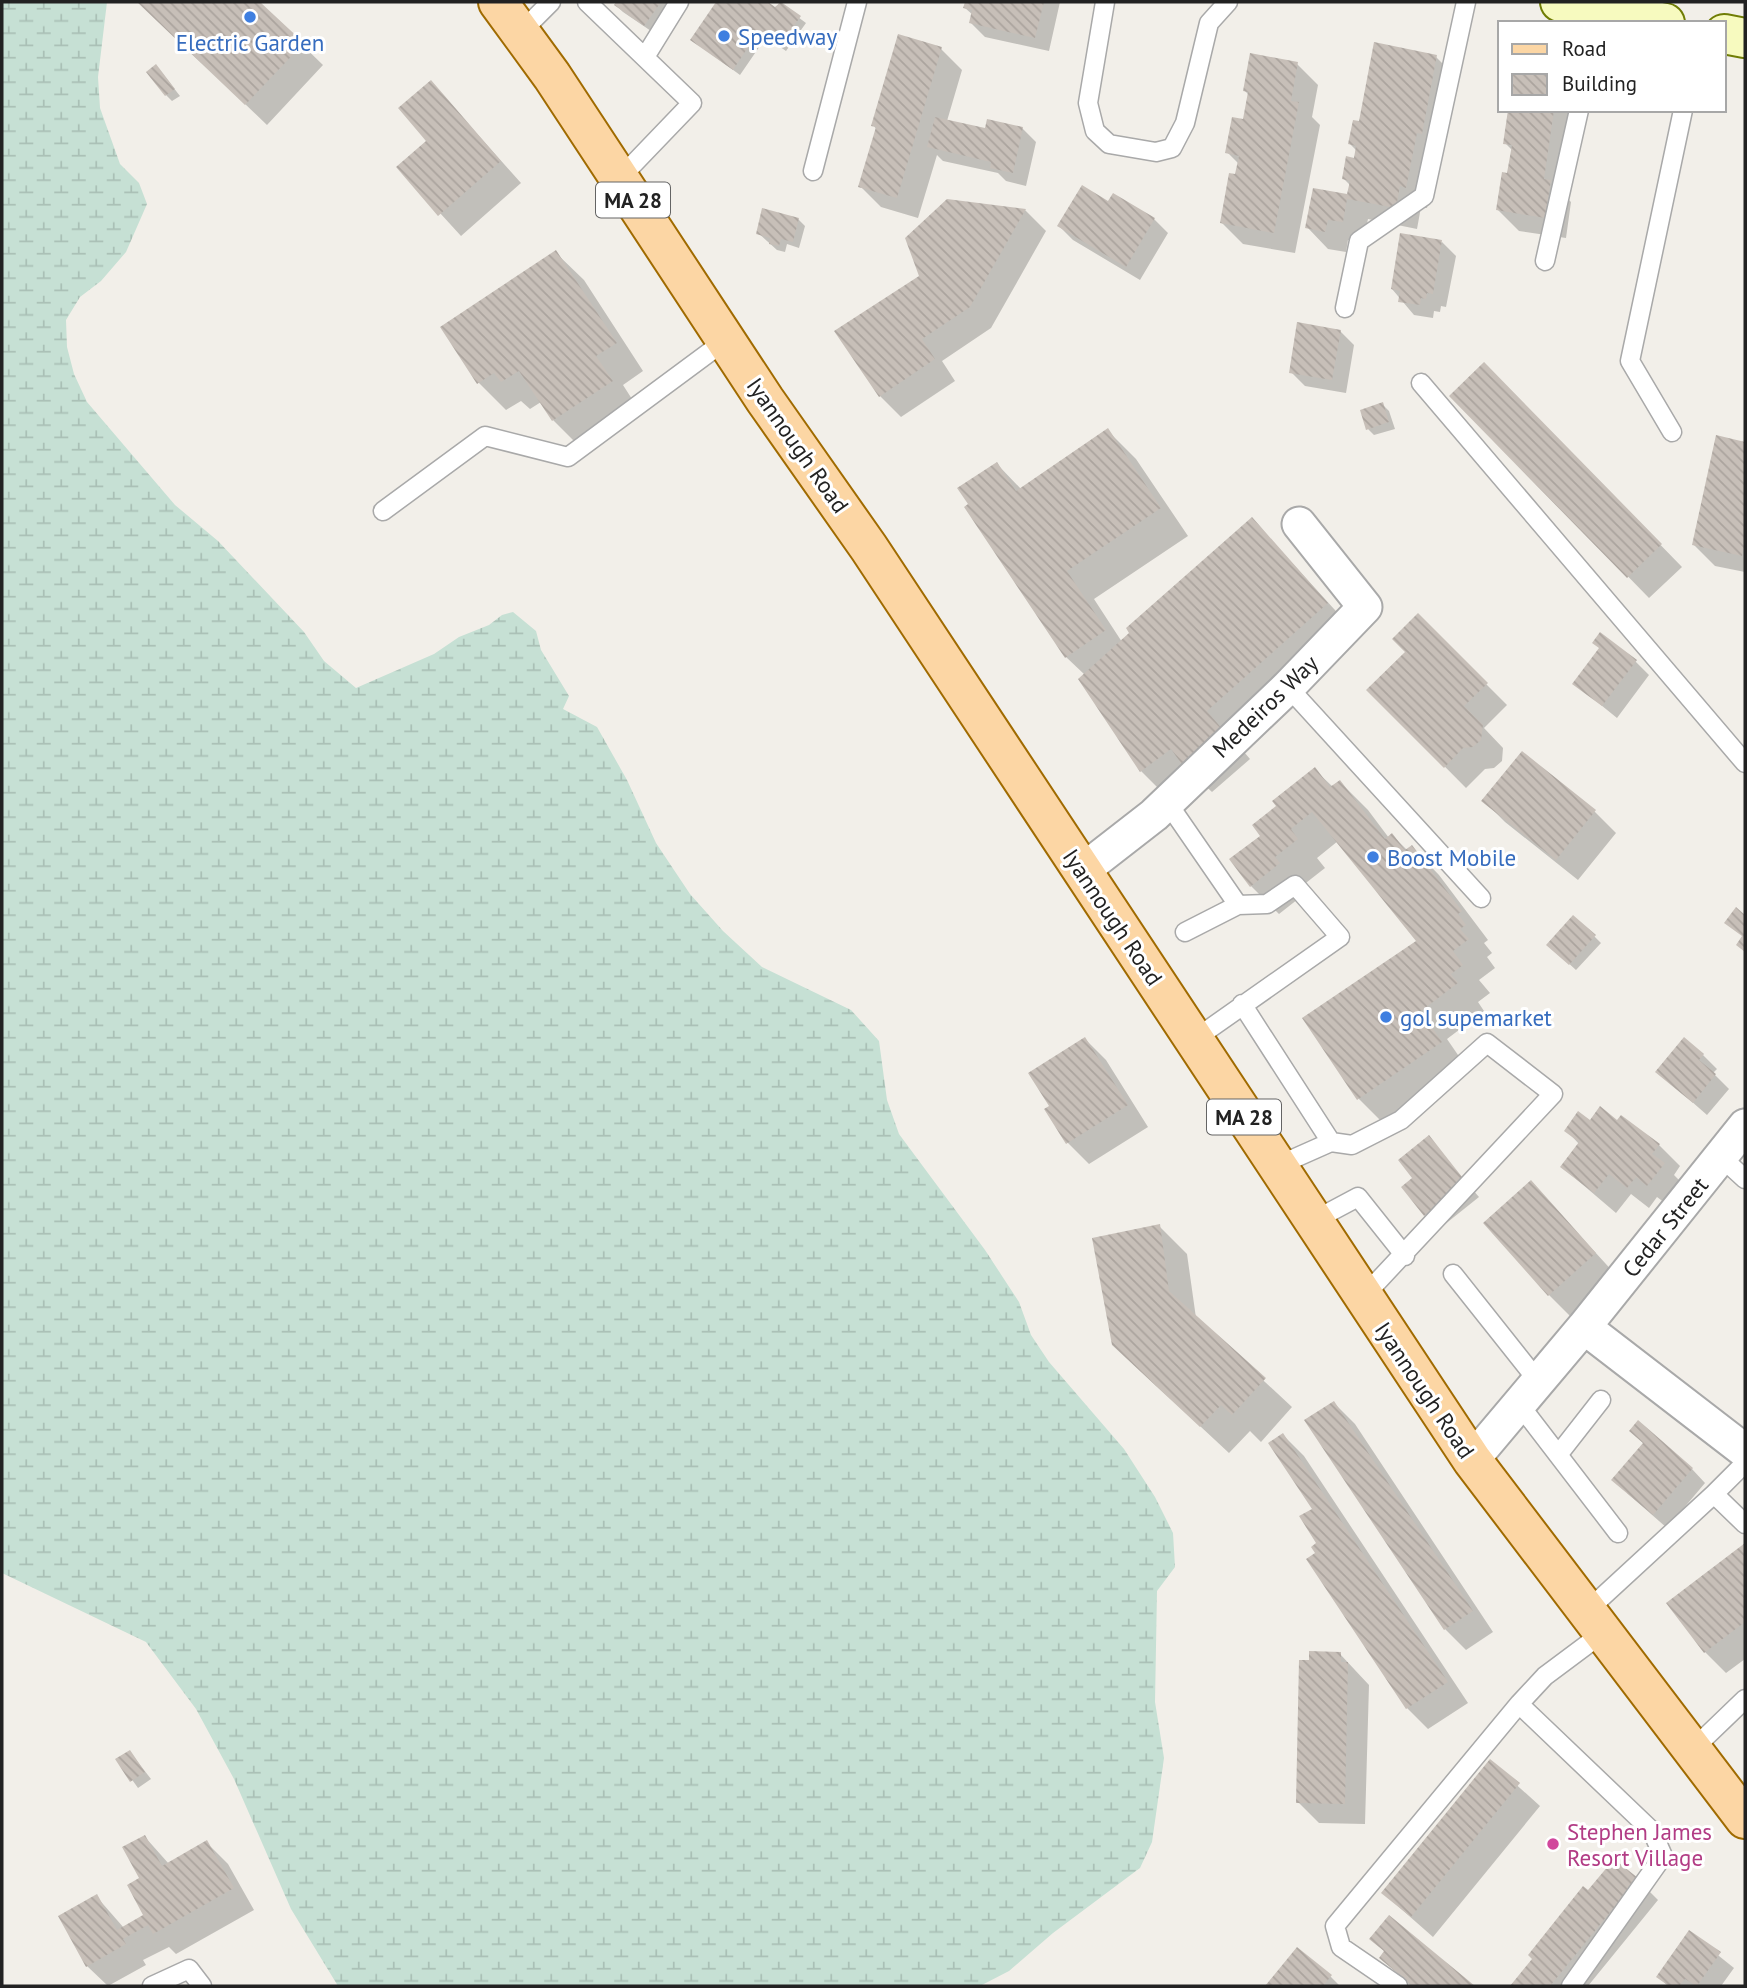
<svg xmlns="http://www.w3.org/2000/svg" width="1747" height="1988" font-family="'PT Sans',sans-serif">
  <style>
    .wetland { fill: url(#wetland-marsh) }
    .shadow { fill: #0003 }
    .building { fill: url(#building-back-hatch) }
    .lines { fill: none; stroke-linecap: round; stroke-linejoin: round }
    .lane-casing { stroke: #a9a9a9; stroke-width: 21 }
    .street-casing { stroke: #a9a9a9; stroke-width: 37 }
    .secondary-casing { stroke: #707d05; stroke-width: 42 }
    .primary-casing { stroke: #a06b00; stroke-width: 42 }
    .lane { stroke: #fff; stroke-width: 18 }
    .street { stroke: #fff; stroke-width: 33 }
    .secondary { stroke: #f7fabf; stroke-width: 38 }
    .primary { stroke: #fcd6a4; stroke-width: 38 }
    .shop-dot { fill: #3f7fe0; stroke: #fff; stroke-width: 2.5 }
    .hotel-dot { fill: #d1479c; stroke: #fff; stroke-width: 2.5 }
    .labels { text-anchor: middle; dominant-baseline: central; stroke-width: 6; stroke-linejoin: round; paint-order: stroke }
    .shield { fill: #fff; stroke: #646464; stroke-width: 2 }
    .shield-label { font-size: 21px; font-weight: bold; fill: #222 }
    .shop-label { font-size: 23px; fill: #366cbe; stroke: #fff; text-anchor: start }
    .street-label { font-size: 23px; fill: #222; stroke: #fff }
    .hotel-label { font-size: 23px; fill: #b23c85; stroke: #fff; text-anchor: start }
  </style>
  <defs>
    <pattern id="wetland-marsh" width="20" height="14" patternUnits="userSpaceOnUse" patternTransform="scale(1.75)"><rect width="20" height="14" fill="#c6e0d4"/><path d="M1 5h8M5 5V1M11 12h8M15 12V8" fill="none" stroke="#aac0b6"/></pattern>
    <pattern id="building-back-hatch" width="6" height="6" patternUnits="userSpaceOnUse" patternTransform="scale(1.75)"><rect width="6" height="6" fill="#c7bfb8"/><path d="M-1 5l2 2M0 0l6 6M5-1l2 2" fill="none" stroke="#aba49e"/></pattern>
  </defs>
  <rect width="100%" height="100%" fill="#f2efe9"/>
  <path class="wetland" d="M2,2H107L98,77L100,108L120,164L139,183L147,204L126,252L101,281L80,297L66,320L67,347L74,374L87,402L175,505L218,541L304,632L324,661L356,688L434,654L459,637L489,625L502,615L513,612L536,631L541,650L569,696L563,709L597,727L627,780L656,843L690,894L723,931L762,967L851,1010L879,1041L887,1100L899,1134L985,1250L1019,1302L1031,1335L1049,1362L1124,1449L1155,1497L1173,1533L1175,1567L1157,1591L1155,1702L1164,1758L1152,1842L1140,1868L1053,1933L1009,1971L980,1986H338L291,1909L234,1779L196,1709L146,1642L2,1573Z"/>
  <path class="shadow" d="M139,2H258L323,65L267,125Z
    M619,2H671L651,31L623,12L616,5Z
    M718,2H765L775,9L779,3L806,23L786,51L766,37L740,75L692,40Z
    M967,2H1060L1049,51L985,37L971,23L973,15L965,8Z
    M941,49L962,70L947,121L986,130L1022,128L1036,142L1026,186L1006,181L998,173L943,161L937,155L918,218L881,207L860,186L877,130L873,125Z
    M1436,57L1457,78L1442,154L1437,153L1427,208L1421,207L1417,229L1368,219L1363,242L1348,240L1346,252L1328,249L1307,227L1348,196L1350,185L1344,179L1357,151L1350,144Z
    M1297,64L1318,85L1312,117L1320,125L1295,253L1243,244L1222,223L1239,164L1227,152L1244,121L1249,95L1244,90Z
    M162,73L180,96L172,101L166,95Z
    M431,82L521,183L461,236L398,167L429,141Z
    M1510,110H1578L1565,196L1571,202L1566,238L1519,231L1498,210L1513,151L1505,143Z
    M1113,195L1154,219L1168,233L1140,280L1073,240L1059,226L1109,203Z
    M1025,210L1046,231L991,328L942,361L955,381L901,417L880,396L836,332Z
    M798,219L805,226L799,248L787,244L785,252L777,250L758,233Z
    M1442,242L1456,256L1446,307L1441,306L1440,312L1434,311L1433,318L1414,315L1392,289Z
    M556,253L584,280L643,371L623,385L639,410L581,448L553,420L541,402L530,409L521,401L506,410L478,382Z
    M1340,331L1354,345L1346,393L1305,386L1291,372Z
    M1505,385L1682,567L1649,598L1452,396Z
    M1382,404L1389,411L1395,429L1374,435L1368,429Z
    M1108,431L1136,459L1188,536L1094,599L1122,642L1252,519L1355,632L1233,739L1250,759L1212,792L1197,778L1169,799L1141,771L1085,675L1066,657L997,464L1021,489Z
    M1718,437L1745,443V572L1715,566L1694,545Z
    M1418,616L1507,705L1484,728L1503,748L1502,761L1494,768L1485,769L1466,788L1369,690L1407,652Z
    M1635,661L1649,675L1617,718L1575,684Z
    M1522,753L1595,812L1616,833L1578,880L1505,822L1484,801Z
    M1315,770L1333,787L1340,782L1368,810L1389,838L1392,835L1408,851L1412,847L1439,875L1488,940L1484,943L1492,953L1487,957L1495,968L1479,980L1490,993L1478,1002L1484,1011L1447,1039L1469,1071L1386,1126L1358,1098L1418,942L1338,841L1317,858L1325,868L1302,886L1307,892L1279,914L1251,886L1263,836L1278,806Z
    M1594,936L1601,943L1576,970L1555,951Z
    M1085,1039L1106,1060L1148,1127L1089,1164L1068,1143L1051,1106Z
    M1703,1055L1717,1069L1713,1073L1729,1089L1707,1115L1658,1072Z
    M1590,1122H1617L1659,1145L1680,1166L1674,1175L1685,1186L1669,1206L1657,1197L1649,1208L1631,1194L1616,1213L1562,1167L1579,1144L1566,1130Z
    M1428,1138L1479,1197L1439,1229L1403,1187L1415,1178Z
    M1531,1182L1616,1275L1570,1316L1549,1295Z
    M1159,1226L1187,1254L1196,1318L1292,1407L1261,1442L1250,1431L1229,1453L1143,1373Z
    M1334,1403L1355,1424L1493,1632L1466,1650L1445,1629Z
    M1631,1431L1692,1469L1705,1483L1667,1528L1627,1493L1644,1444Z
    M1283,1435L1304,1456L1468,1703L1428,1729L1407,1708L1317,1554L1315,1509Z
    M1745,1545V1659L1726,1673L1705,1652L1669,1604Z
    M1340,1654L1369,1685L1365,1824L1319,1823L1298,1802Z
    M130,1752L151,1779L138,1788L118,1760Z
    M1490,1761L1540,1806L1433,1937L1383,1893Z
    M145,1837L169,1864L207,1843L228,1864L254,1910L176,1954L169,1947L143,1960L146,1965L108,1986L87,1966L96,1896L124,1928L146,1915L142,1879Z
    M1637,1879L1658,1900L1588,1986H1512L1588,1892Z
    M1389,1918L1472,1986H1411L1403,1979L1382,1958L1386,1953L1372,1939Z
    M1689,1932L1734,1968L1721,1986H1668L1658,1977Z
    M1297,1949L1331,1977L1340,1986H1267Z"/>
  <path class="building" d="M137,2H260L304,43L245,105Z
    M616,2H661L644,26L614,5Z
    M716,2H768L775,7L781,2L801,16L779,46L758,32L733,70L690,40Z
    M965,2H1044L1035,38L969,23L972,10L963,8Z
    M898,34L942,47L897,198L858,187L876,127L871,126Z
    M1374,42L1437,55L1422,134L1417,133L1406,188L1400,186L1396,208L1347,199L1343,222L1328,220L1325,232L1305,228L1313,188L1347,194L1350,181L1342,179L1346,156L1354,158L1356,146L1348,144L1353,120L1359,121Z
    M1250,53L1298,62L1291,101L1299,102L1274,233L1220,223L1229,173L1235,174L1239,156L1225,153L1232,117L1243,119L1248,92L1243,91Z
    M156,64L175,89L165,96L146,72Z
    M431,80L501,161L438,216L396,167L426,141L398,108Z
    M1508,110H1554L1544,179L1551,180L1545,218L1496,210L1502,172L1507,173L1512,145L1503,144Z
    M935,117L985,128L987,119L1023,127L1013,173L990,168L991,162L927,147Z
    M1082,185L1108,201L1113,193L1155,218L1126,267L1057,226Z
    M947,199L1026,209L970,307L922,339L935,359L879,397L834,331L919,276L905,238Z
    M762,208L799,218L793,242L781,239L779,246L769,244L770,238L756,234Z
    M1400,233L1442,240L1433,294L1427,293L1426,299L1421,298L1420,305L1398,302L1400,291L1391,289Z
    M556,250L617,343L596,356L613,381L552,421L519,371L501,382L494,373L477,384L440,327Z
    M1297,322L1341,330L1332,380L1289,373Z
    M1484,362L1662,544L1627,578L1449,396Z
    M1383,402L1389,422L1366,430L1360,410Z
    M1108,428L1161,508L1067,571L1106,630L1065,658L964,507L968,504L957,488L997,462L1016,491Z
    M1716,435L1745,442V543L1742,556L1692,545Z
    M1252,517L1328,603L1207,711L1223,730L1183,766L1171,749L1140,772L1078,679L1129,633L1126,628Z
    M1418,613L1488,683L1464,706L1483,725L1481,740L1473,747L1463,748L1444,768L1366,690L1405,652L1392,639Z
    M1600,632L1637,660L1602,706L1572,684L1599,648L1592,643Z
    M1522,751L1596,810L1556,860L1481,801Z
    M1315,767L1330,787L1340,780L1385,839L1392,833L1405,850L1412,845L1462,911L1458,914L1466,925L1460,929L1469,939L1453,951L1463,965L1451,974L1458,983L1421,1011L1442,1042L1357,1100L1302,1018L1416,941L1312,812L1291,829L1298,839L1275,857L1280,863L1250,887L1229,859L1260,836L1252,825L1276,806L1272,801Z
    M1736,907L1745,915V952L1736,945L1742,936L1724,923Z
    M1573,915L1596,935L1569,965L1546,945Z
    M1085,1037L1128,1105L1066,1144L1044,1109L1049,1106L1028,1073Z
    M1684,1037L1704,1054L1699,1060L1716,1074L1693,1103L1655,1072Z
    M1600,1106L1617,1120L1621,1115L1660,1144L1652,1154L1665,1163L1647,1186L1636,1177L1627,1188L1609,1174L1594,1193L1560,1167L1579,1142L1564,1131L1578,1111L1590,1120Z
    M1429,1135L1466,1182L1424,1216L1401,1187L1412,1178L1398,1160Z
    M1531,1180L1596,1253L1548,1296L1483,1223Z
    M1160,1224L1169,1291L1266,1378L1232,1415L1221,1405L1200,1427L1112,1345L1092,1238Z
    M1334,1401L1473,1611L1444,1630L1304,1420Z
    M1638,1420L1693,1468L1653,1515L1611,1480L1643,1443L1629,1431Z
    M1283,1433L1448,1682L1406,1709L1306,1559L1315,1553L1311,1547L1316,1543L1299,1516L1312,1509L1268,1443Z
    M1745,1543V1622L1704,1653L1666,1603Z
    M1309,1651L1341,1652V1662H1348L1345,1804L1296,1803L1299,1660H1309Z
    M130,1750L145,1772L130,1782L115,1759Z
    M1490,1759L1520,1783L1411,1917L1381,1893Z
    M145,1835L162,1866L207,1840L234,1888L153,1934L148,1925L123,1939L126,1944L86,1967L58,1916L97,1894L117,1930L143,1915L127,1885L139,1878L122,1847Z
    M1614,1859L1638,1878L1550,1986H1510L1532,1959L1528,1955L1583,1886L1588,1890Z
    M1389,1915L1475,1986H1413L1379,1958L1384,1951L1369,1939Z
    M1689,1930L1721,1952L1697,1986L1685,1979L1679,1986H1669L1656,1977Z
    M1297,1947L1332,1975L1323,1986H1265Z"/>
  <g class="lines">
    <defs>
      <path id="lane" d="M587,2L692,103L619,179
        M1105,2L1088,103L1095,131L1109,144L1156,152L1172,148L1185,123L1209,23L1228,2
        M521,32L551,2
        M645,57L679,2
        M813,171L857,2
        M1545,261L1579,110
        M1345,308L1359,241L1424,196L1466,2
        M1421,383L1745,763
        M1672,432L1630,361L1683,110
        M383,511L485,436L568,457L726,340
        M1288,687L1481,898
        M1167,802L1238,905
        M1185,932L1238,905L1267,904L1295,885L1340,937L1195,1039
        M1242,1004L1331,1142L1277,1166
        M1331,1142L1352,1145L1401,1120L1487,1043L1553,1094L1364,1296
        M1721,1157L1745,1179
        M1313,1221L1358,1197L1405,1256
        M1453,1274L1538,1381
        M1519,1404L1618,1533
        M1558,1455L1601,1400
        M1714,1494L1745,1463
        M1588,1610L1714,1494L1745,1524
        M1519,1704L1652,1831L1663,1856L1571,1986
        M1692,1750L1745,1699
        M152,1986L189,1969L202,1986
        M1398,1986L1341,1947L1335,1926L1519,1704L1545,1676L1604,1632"/>
      <path id="street" d="M1082,871L1154,815L1288,687L1365,607L1299,524
        M1584,1327L1745,1451
        M1472,1460L1584,1327L1745,1126"/>
      <path id="secondary" d="M1560,2L1665,23
        M1724,34L1745,38"/>
      <path id="primary" d="M498,2L552,76L765,400L869,548L1472,1460L1745,1819"/>
    </defs>
    <use href="#lane" class="lane-casing"/>
    <use href="#street" class="street-casing"/>
    <use href="#secondary" class="secondary-casing"/>
    <use href="#primary" class="primary-casing"/>
    <use href="#lane" class="lane"/>
    <use href="#street" class="street"/>
    <use href="#secondary" class="secondary"/>
    <use href="#primary" class="primary"/>
  </g>
  <g class="shop-dot">
    <circle cx="250" cy="17" r="7"/>
    <circle cx="724" cy="36" r="7"/>
    <circle cx="1373" cy="857" r="7"/>
    <circle cx="1386" cy="1017" r="7"/>
  </g>
  <circle class="hotel-dot" cx="1553" cy="1844" r="7"/>
  <g class="labels">
    <g class="shield">
      <rect x="596" y="182.5" width="74" height="35" rx="5"/>
      <rect x="1207" y="1099.5" width="74" height="35" rx="5"/>
    </g>
    <g class="shield-label">
      <text x="633" y="200">MA 28</text>
      <text x="1244" y="1117">MA 28</text>
    </g>
    <g class="shop-label">
      <text x="738" y="36">Speedway</text>
      <text x="250" y="42" text-anchor="middle">Electric Garden</text>
      <text x="1387" y="857">Boost Mobile</text>
      <text x="1400" y="1017">gol supemarket</text>
    </g>
    <g class="street-label">
      <text transform="translate(798 445) rotate(55)">Iyannough Road</text>
      <text transform="translate(1265 706) rotate(-44)">Medeiros Way</text>
      <text transform="translate(1113 917) rotate(56)">Iyannough Road</text>
      <text transform="translate(1665 1227) rotate(-51)">Cedar Street</text>
      <text transform="translate(1425 1390) rotate(56)">Iyannough Road</text>
    </g>
    <g class="hotel-label">
      <text x="1567" y="1831">Stephen James<tspan x="1567" dy="26">Resort Village</tspan></text>
    </g>
  </g>
  <rect width="1747" height="1988" fill="none" stroke="#222222" stroke-width="7"/>
  <rect x="1498" y="21" width="228" height="91" fill="#ffffff" stroke="#a7a7a7" stroke-width="2"/>
  <rect x="1512" y="44" width="35" height="10" fill="#fcd6a4" stroke="#a7a7a7" stroke-width="2"/>
  <text x="1562" y="56" font-size="21" fill="#222222">Road</text>
  <rect x="1512" y="74" width="35" height="21" fill="url(#building-back-hatch)" stroke="#a7a7a7" stroke-width="2"/>
  <text x="1562" y="91" font-size="21" fill="#222222">Building</text>
</svg>
